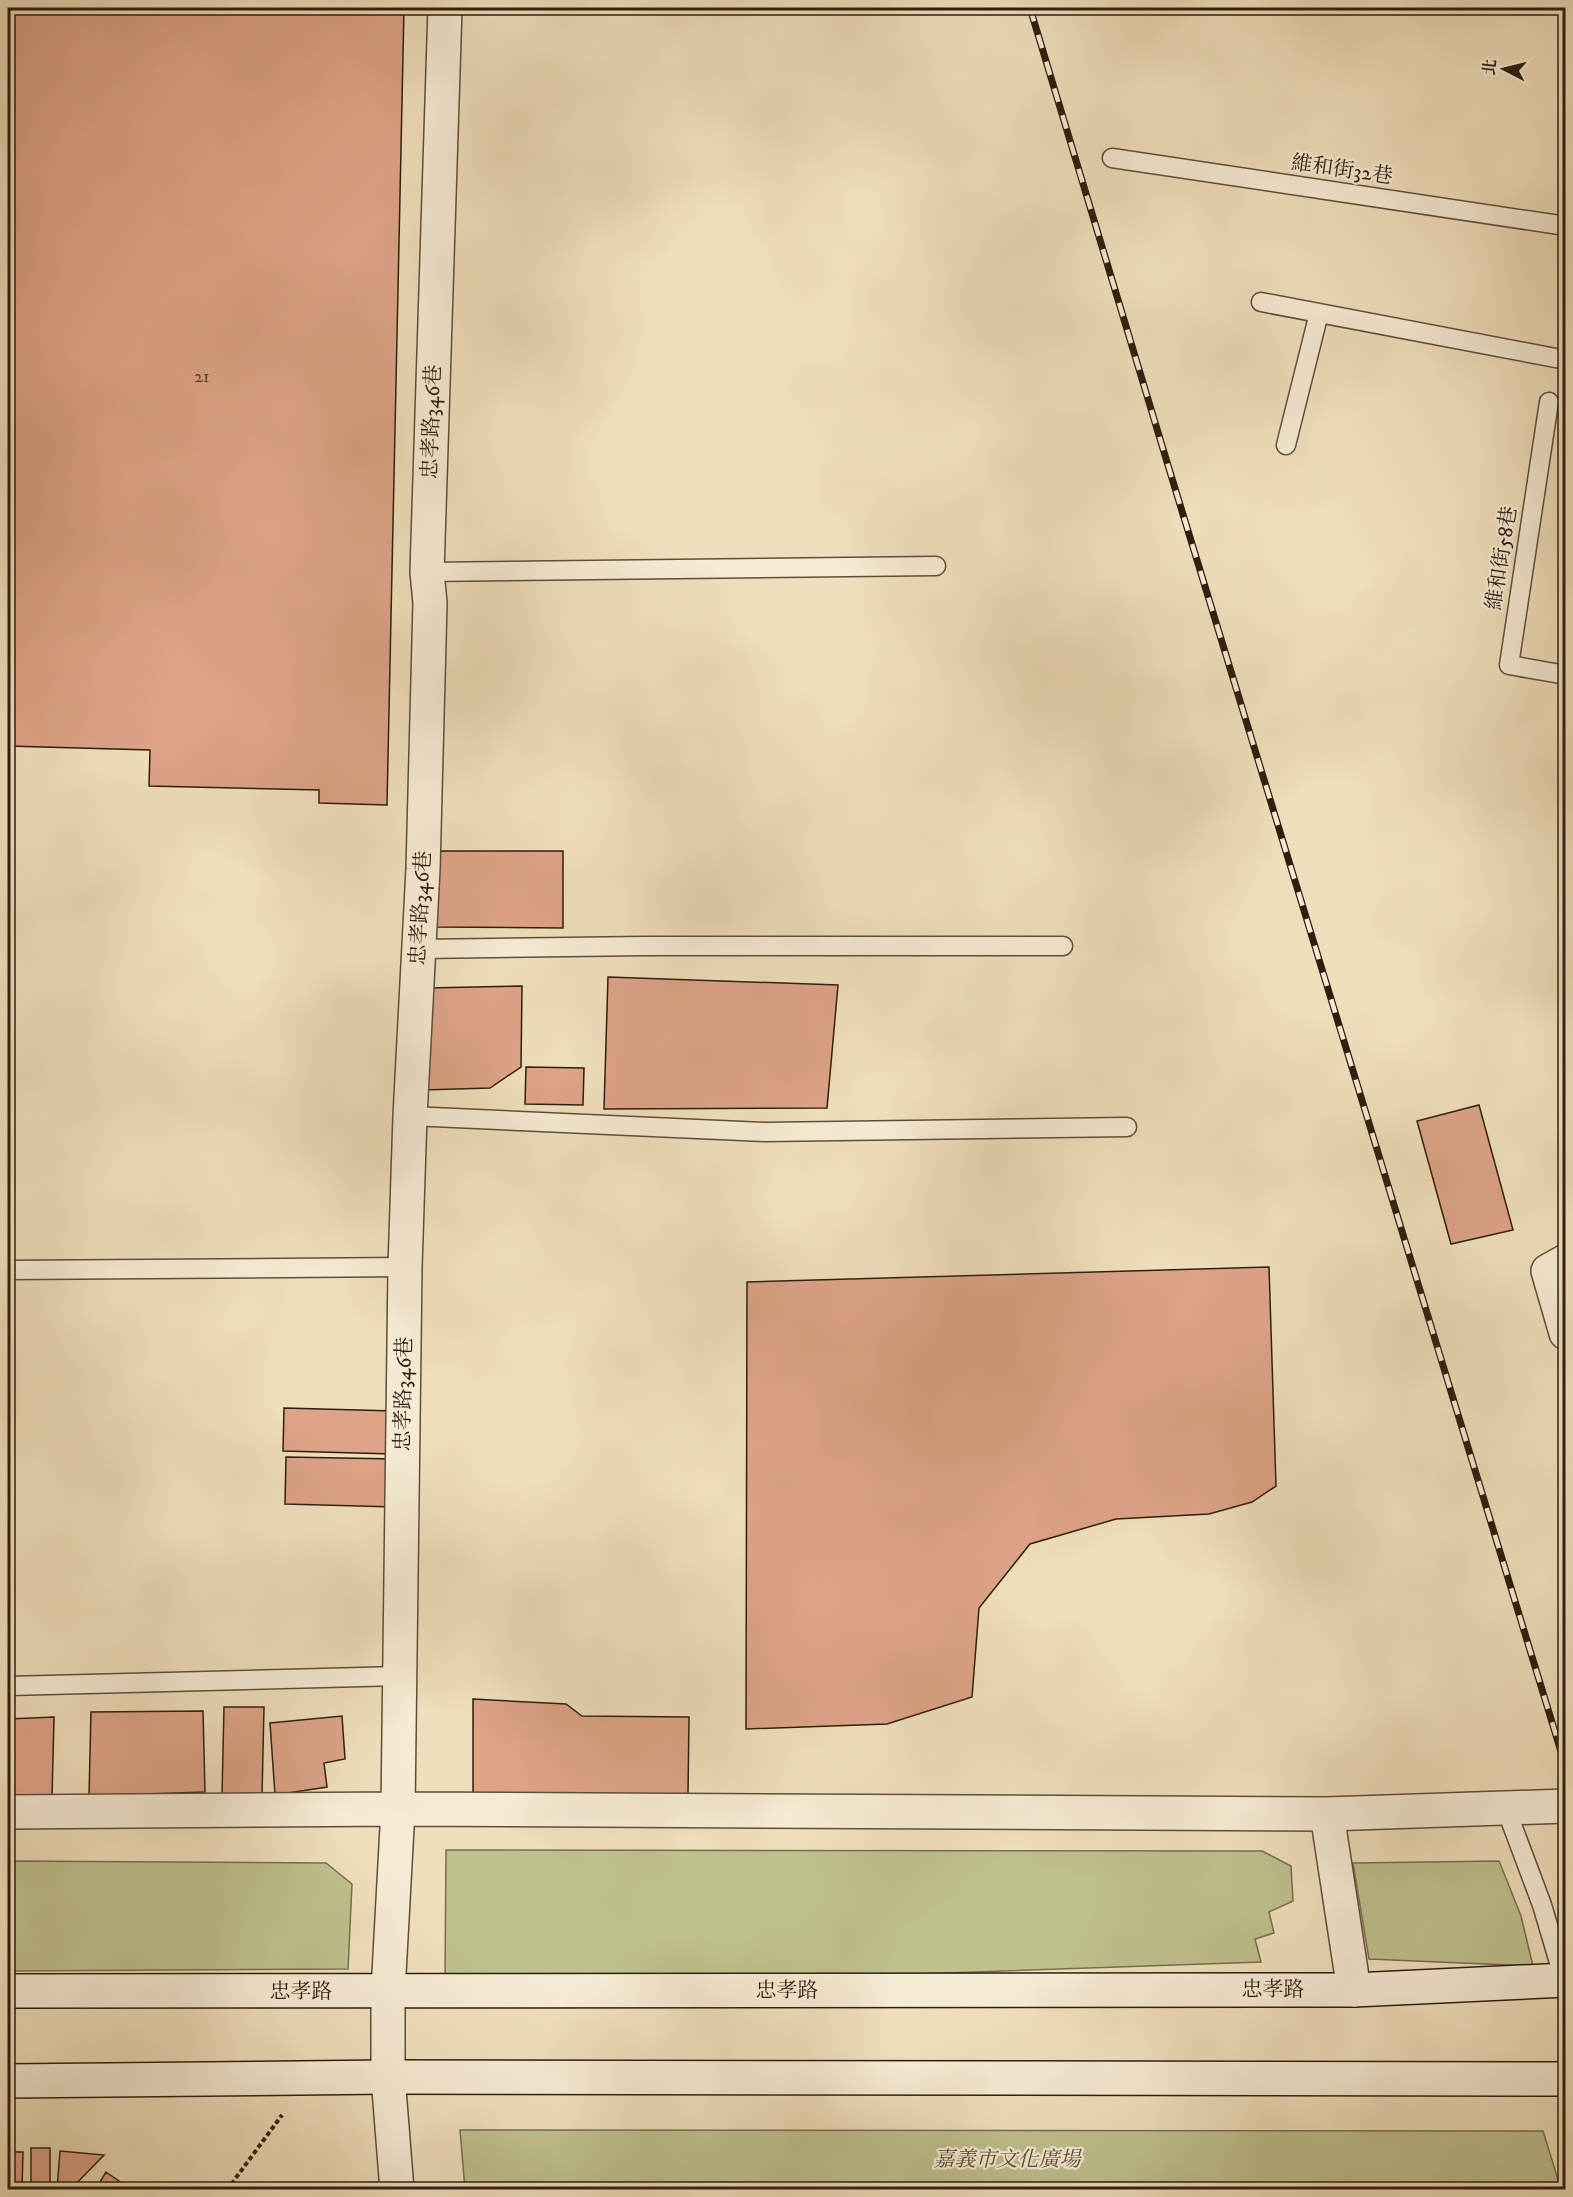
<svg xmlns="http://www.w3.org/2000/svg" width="1573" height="2197" font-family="'IM FELL DW Pica','Noto Serif TC',serif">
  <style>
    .green { fill: #bec08d; stroke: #766f4f; stroke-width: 1.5 }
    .building { fill: #dda387; stroke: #2f1e11; stroke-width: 1.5 }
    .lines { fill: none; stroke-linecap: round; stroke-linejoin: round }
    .lane-casing { stroke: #5f4e3c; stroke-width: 21 }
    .street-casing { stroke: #5f4e3c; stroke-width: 36 }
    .secondary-casing { stroke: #2f1e11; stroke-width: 36 }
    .path { stroke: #2f1e11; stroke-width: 4; stroke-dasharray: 4.5 3; stroke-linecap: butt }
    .lane { stroke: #f5ead3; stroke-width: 18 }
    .street { stroke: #f5ead3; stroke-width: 33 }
    .secondary { stroke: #f5ead3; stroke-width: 33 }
    .rail-casing { stroke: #2f1e11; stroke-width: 7 }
    .rail { stroke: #f5ead3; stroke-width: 4.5; stroke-dasharray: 14; stroke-linecap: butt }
    .labels { text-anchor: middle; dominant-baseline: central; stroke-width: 4.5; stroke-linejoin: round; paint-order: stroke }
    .number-label { font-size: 18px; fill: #5a3f2e }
    .street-label { font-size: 21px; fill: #2f1e11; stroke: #f5ead3 }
    .park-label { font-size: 21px; font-style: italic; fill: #5a4f36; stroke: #f5ead3 }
  </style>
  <rect width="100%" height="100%" fill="#efdebb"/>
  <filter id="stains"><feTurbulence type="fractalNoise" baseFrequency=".00333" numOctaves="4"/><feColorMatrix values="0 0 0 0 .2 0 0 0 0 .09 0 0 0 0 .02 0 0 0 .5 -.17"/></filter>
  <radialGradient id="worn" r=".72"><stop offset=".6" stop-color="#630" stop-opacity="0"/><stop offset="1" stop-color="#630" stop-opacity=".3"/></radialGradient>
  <path class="green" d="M446,1850L1262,1851L1291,1866L1293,1901L1269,1912L1274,1933L1255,1939L1261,1962L862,1976L445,1978Z
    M8,1861L326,1863L352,1884L348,1969L8,1971Z
    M1499,1861L1521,1916L1533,1966L1369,1959L1353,1863Z
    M460,2130L1543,2131L1561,2189H465Z"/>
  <path class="building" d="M8,8H404L387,805L319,803V790L149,786L150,750L8,746Z
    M438,851H563V928L437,927Z
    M608,977L838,985L827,1108L604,1109Z
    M522,986L521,1067L490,1088L423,1090L427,988Z
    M526,1067L584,1068L583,1105L525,1104Z
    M1479,1105L1513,1230L1451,1244L1417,1121Z
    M1269,1267L1276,1486L1252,1502L1209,1514L1116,1519L1030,1544L979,1608L972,1697L887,1724L746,1729L747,1282Z
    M284,1408L395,1411L393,1454L283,1451Z
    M286,1457L397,1459L395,1507L285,1504Z
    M473,1699L566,1704L582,1716L689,1717L688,1794L473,1793Z
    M224,1707H264L262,1796H222Z
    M203,1711L205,1792L89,1796L91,1712Z
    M342,1716L345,1759L324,1763L327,1787L275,1795L270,1723Z
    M54,1717L52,1799L8,1800V1719Z
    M31,2148H50V2190H31Z
    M60,2151L104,2155L70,2190H57Z
    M8,2152H23L22,2190H8Z
    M106,2172L132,2190H95Z"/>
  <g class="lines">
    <defs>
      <path id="lane" d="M1112,158L1566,226
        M1261,302L1566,360
        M1549,402L1509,665L1566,675
        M1286,445L1319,313
        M427,572L936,566
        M419,949L645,946H1063
        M410,1116L766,1132L1127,1127
        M8,1270L405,1267
        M8,1686L401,1676
        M1505,1806L1542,1905L1566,1986"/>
      <path id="street" d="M1566,1261L1548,1271L1566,1333
        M8,1812L398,1809L1327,1814L1566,1806
        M1327,1814L1354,1990
        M397,2190L388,2077V1992L398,1809L405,1267L410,1116L423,869L430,603L427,572L445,8"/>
      <path id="secondary" d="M8,1991L1354,1990L1566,1980
        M8,2081L388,2077L1566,2079"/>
    </defs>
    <use href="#lane" class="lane-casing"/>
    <use href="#street" class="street-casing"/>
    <use href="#secondary" class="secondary-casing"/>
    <path class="path" d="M227,2190L282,2115"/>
    <use href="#lane" class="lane"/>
    <use href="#street" class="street"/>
    <use href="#secondary" class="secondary"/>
    <defs>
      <path id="rail" d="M1030,8L1167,462L1566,1768"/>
    </defs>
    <use href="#rail" class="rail-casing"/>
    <use href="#rail" class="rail"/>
  </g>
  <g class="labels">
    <g class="number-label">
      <text x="202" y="377">21</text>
    </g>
    <g class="street-label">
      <text transform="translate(1342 170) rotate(8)">維和街32巷</text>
      <text transform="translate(432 422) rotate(-88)">忠孝路346巷</text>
      <text transform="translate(1502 558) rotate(-81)">維和街58巷</text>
      <text transform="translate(421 908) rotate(-87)">忠孝路346巷</text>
      <text transform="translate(404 1394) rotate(-89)">忠孝路346巷</text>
      <text x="1273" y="1990">忠孝路</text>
      <text x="787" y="1991">忠孝路</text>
      <text x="301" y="1992">忠孝路</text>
    </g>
    <g class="park-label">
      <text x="1007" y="2160">嘉義市文化廣場</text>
    </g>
  </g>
  <rect width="1573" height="2197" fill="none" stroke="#efdebb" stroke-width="30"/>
  <rect x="9" y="9" width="1555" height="2179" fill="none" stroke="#2f1e11" stroke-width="3"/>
  <rect x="15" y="15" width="1543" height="2167" fill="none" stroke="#2f1e11" stroke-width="1.5"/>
  <g transform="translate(1504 69) rotate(277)" stroke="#f5ead3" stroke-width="4.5" paint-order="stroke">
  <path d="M0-4.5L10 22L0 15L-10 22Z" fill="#2f1e11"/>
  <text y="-9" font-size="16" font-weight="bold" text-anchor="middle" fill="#2f1e11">北</text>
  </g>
  <rect width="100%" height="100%" filter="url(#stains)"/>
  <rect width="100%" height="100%" fill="url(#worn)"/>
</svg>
